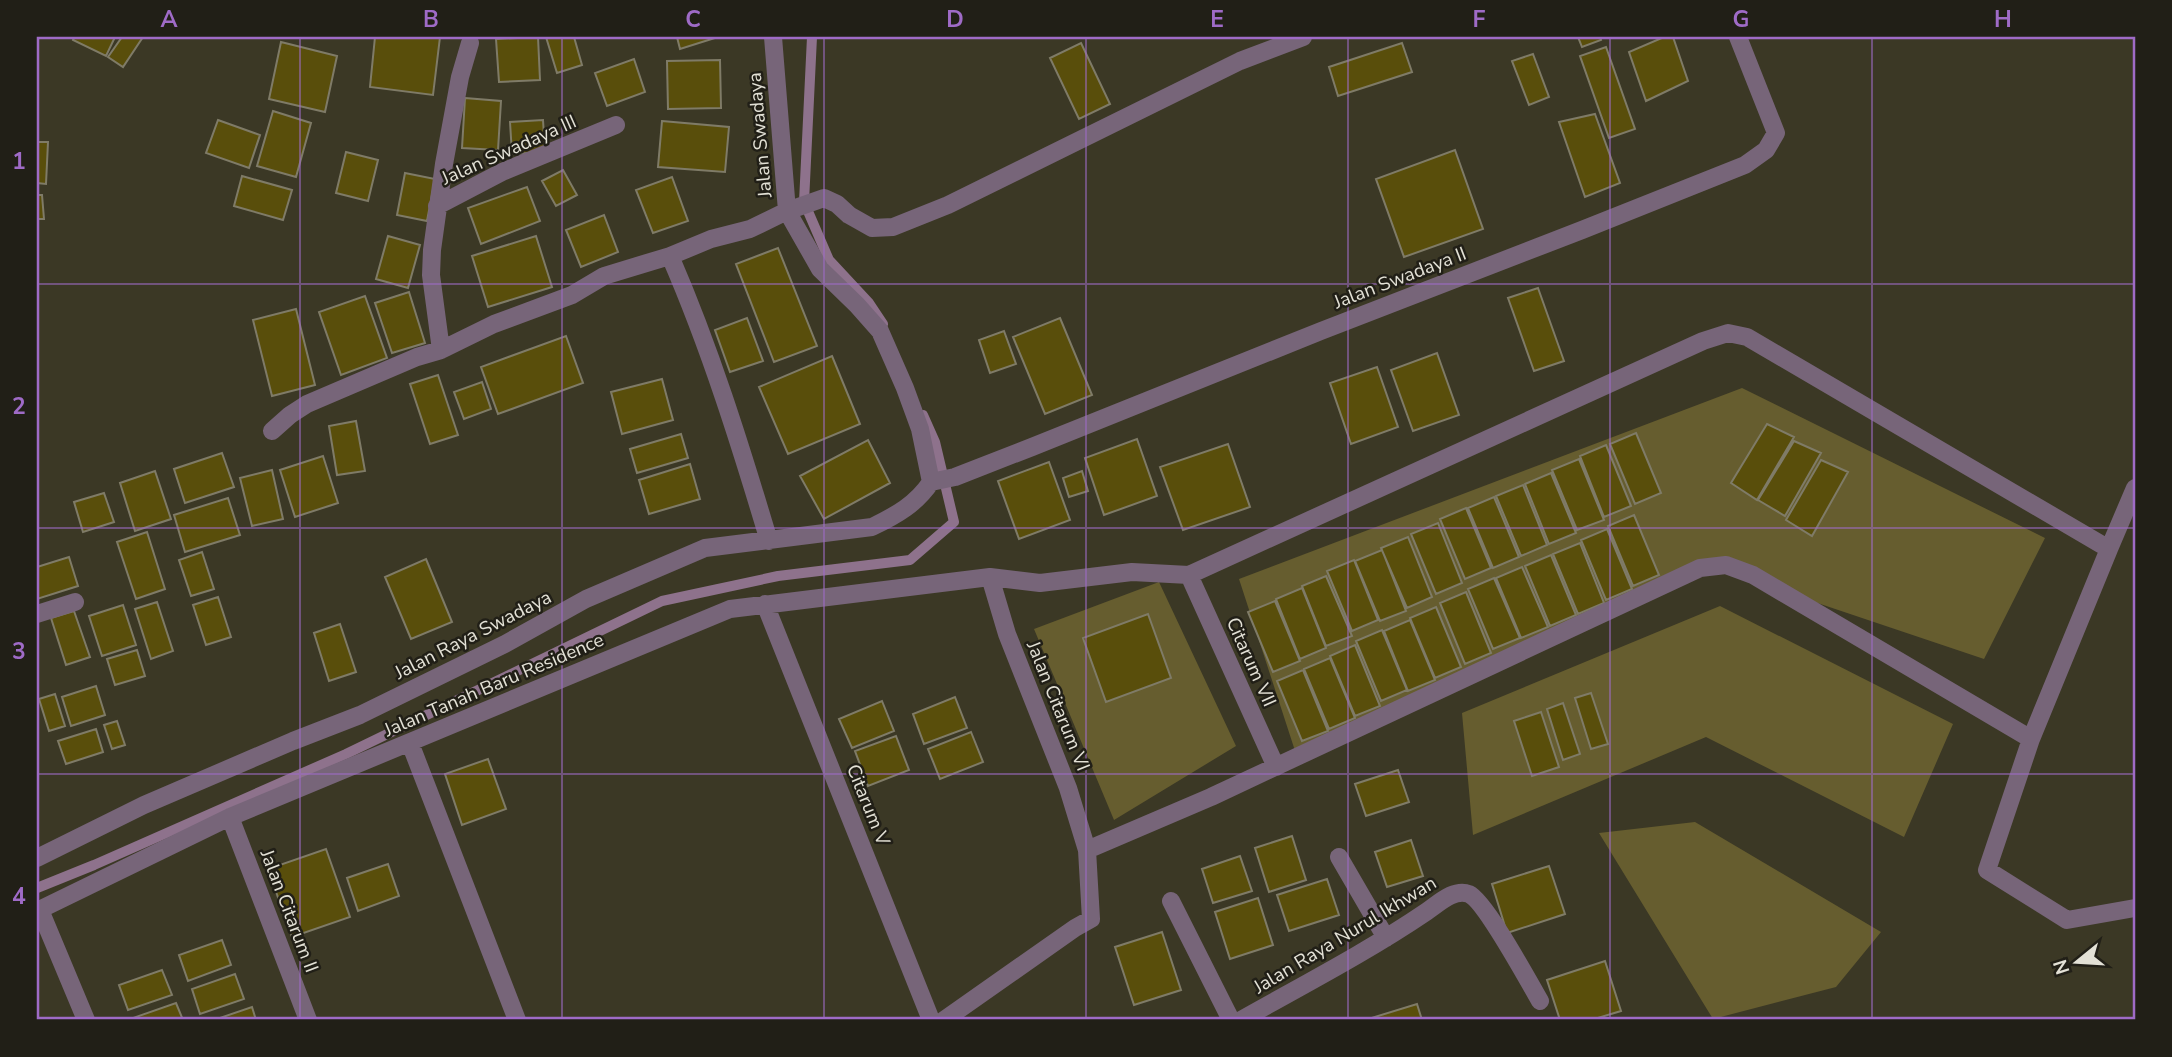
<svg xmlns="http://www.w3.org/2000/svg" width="2172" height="1057" font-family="'Nunito Sans',sans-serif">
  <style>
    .green { fill: #665d2f }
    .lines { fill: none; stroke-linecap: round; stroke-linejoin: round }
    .stream { stroke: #8e728c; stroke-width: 10 }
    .building { fill: #594e0b; stroke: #7f7b67; stroke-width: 2 }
    .street { stroke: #776579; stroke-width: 18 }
    .grid { fill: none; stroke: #9f6bc7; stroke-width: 2; stroke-opacity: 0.55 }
    .labels { text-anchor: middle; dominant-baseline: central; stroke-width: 5; stroke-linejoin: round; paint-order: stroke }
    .street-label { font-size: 19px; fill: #e3e1d6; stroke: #211f17 }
    .neatline { fill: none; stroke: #9f6bc7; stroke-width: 2.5 }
    .grid-label { font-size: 23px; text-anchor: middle; font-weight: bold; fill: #9f6bc7 }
  </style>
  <rect width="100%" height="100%" fill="#3b3825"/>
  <path class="green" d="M1742,388L2045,538L1984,659L1710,567L1298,760L1239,579Z
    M1159,582L1236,746L1114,820L1034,629Z
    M1720,606L1953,724L1904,837L1706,737L1473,835L1462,713Z
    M1695,822L1881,932L1836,987L1713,1019L1599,833Z"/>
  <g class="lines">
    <path class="stream" d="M812,37L804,202L829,260L869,303L883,324
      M37,888L94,865L346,754L662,601L778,576L910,560L954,522L935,442L923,415"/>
  </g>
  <path class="building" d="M74,37H115L106,56L73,40Z
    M122,37H143L123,67L108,57Z
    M375,37H440L433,95L370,87Z
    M538,37L540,80L499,82L496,39Z
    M546,37H574L582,65L557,73Z
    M677,37H718L680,49Z
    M1578,37H1600L1601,40L1582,47Z
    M1664,37H1673L1688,81L1646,101L1629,52Z
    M281,42L337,56L325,112L269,99Z
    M1081,43L1110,104L1079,119L1050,58Z
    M1402,43L1412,72L1338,96L1329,67Z
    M1606,47L1635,129L1609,138L1580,56Z
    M1533,54L1549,97L1529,105L1512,61Z
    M634,59L645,92L607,106L595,73Z
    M720,60L721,108L668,109L667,61Z
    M465,98L501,101L498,150L462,148Z
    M273,111L311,123L296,177L257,166Z
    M1595,114L1620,183L1585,197L1559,122Z
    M218,120L260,135L249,168L206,153Z
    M543,120L545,152L512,154L510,122Z
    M662,121L729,127L725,172L658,167Z
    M37,142H48L46,184L37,183Z
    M1455,150L1483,229L1404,257L1376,179Z
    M346,152L378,160L368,201L336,193Z
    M563,170L577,195L556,206L542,181Z
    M405,173L435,179L427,221L397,215Z
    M242,176L292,190L283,220L234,206Z
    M672,177L688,221L653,233L636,190Z
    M527,187L540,221L481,244L468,208Z
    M37,195H42L44,219H37Z
    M604,215L618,252L581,267L566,230Z
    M388,236L420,245L408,288L376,279Z
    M536,236L552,287L488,307L472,256Z
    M778,248L817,346L774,362L736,264Z
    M1538,288L1564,361L1534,371L1508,298Z
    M409,292L425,343L392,353L375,303Z
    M365,296L387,358L341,375L319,312Z
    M296,309L315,385L272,396L253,320Z
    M747,318L763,361L730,372L715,330Z
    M1060,318L1092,395L1045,414L1013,337Z
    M1004,331L1016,364L990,373L979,340Z
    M566,336L583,383L498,414L481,367Z
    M1437,353L1459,415L1413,431L1391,370Z
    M832,356L860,424L788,454L759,387Z
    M1377,367L1398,427L1351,444L1330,383Z
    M438,375L458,435L430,444L410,384Z
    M662,379L673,420L622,434L611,392Z
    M482,382L491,409L464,419L454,392Z
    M356,421L365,471L337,475L329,426Z
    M1767,424L1794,437L1757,500L1731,483Z
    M1636,433L1661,493L1635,504L1610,444Z
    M681,434L688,458L637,473L630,449Z
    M1137,439L1157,496L1104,515L1085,458Z
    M868,440L890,483L824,519L800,476Z
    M1794,441L1821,453L1785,516L1758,500Z
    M1228,444L1250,507L1183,530L1160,467Z
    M1606,445L1631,506L1604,517L1580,456Z
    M222,453L234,487L185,503L174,469Z
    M323,456L338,503L295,517L280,470Z
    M1579,459L1604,520L1577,530L1552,470Z
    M1821,460L1848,472L1812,536L1786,520Z
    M1049,462L1070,520L1019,539L998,481Z
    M690,464L700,499L649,514L639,480Z
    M272,470L283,519L252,526L240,478Z
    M155,471L171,519L135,531L120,483Z
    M1082,471L1088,491L1069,497L1063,478Z
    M1551,473L1576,533L1549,544L1525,484Z
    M1523,485L1547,545L1521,556L1496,496Z
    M104,493L114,522L83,532L74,502Z
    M1494,497L1519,557L1493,568L1468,508Z
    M228,498L240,535L185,552L174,515Z
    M1466,508L1491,568L1465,579L1440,519Z
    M1634,515L1659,575L1633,586L1608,526Z
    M1438,523L1462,583L1436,594L1411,534Z
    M1607,529L1632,589L1606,600L1581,540Z
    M147,532L165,589L136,599L117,542Z
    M1408,537L1432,597L1407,608L1381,548Z
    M1580,543L1604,603L1578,614L1553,554Z
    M1382,550L1406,611L1380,621L1355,561Z
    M202,552L214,589L191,596L179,560Z
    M1551,555L1576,615L1550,626L1525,566Z
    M69,557L78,586L37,599V567Z
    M426,559L452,622L411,639L385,577Z
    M1354,560L1378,620L1352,631L1327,571Z
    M1522,567L1548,627L1521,638L1496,578Z
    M1326,576L1352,636L1326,646L1302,586Z
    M1494,578L1520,638L1493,649L1468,589Z
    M1302,588L1326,648L1300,659L1276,599Z
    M1466,592L1491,653L1465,664L1440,603Z
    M218,597L231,637L206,645L193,605Z
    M1275,601L1300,661L1273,672L1248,612Z
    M157,602L173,651L151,659L135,609Z
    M123,605L136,645L102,656L89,616Z
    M1436,607L1461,667L1435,678L1410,618Z
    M74,611L90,657L66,665L51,618Z
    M1148,614L1171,678L1106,702L1083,638Z
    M1410,620L1435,680L1408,691L1384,631Z
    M340,624L356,672L329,681L314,633Z
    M1382,630L1407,690L1381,701L1356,641Z
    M1355,645L1380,706L1355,716L1330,656Z
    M137,650L145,676L115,685L107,659Z
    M1330,658L1355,718L1329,729L1304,669Z
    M1303,670L1328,731L1302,741L1277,681Z
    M96,686L105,715L71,726L62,697Z
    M1591,693L1608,744L1591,749L1575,698Z
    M55,694L65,726L49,731L39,699Z
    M955,697L967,728L924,744L913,714Z
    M882,701L894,731L852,748L839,719Z
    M1563,703L1580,754L1563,760L1547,709Z
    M1541,712L1559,767L1532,776L1514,721Z
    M117,721L125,745L112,749L104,725Z
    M96,729L103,752L66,764L58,741Z
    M971,732L983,762L940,779L928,749Z
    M896,736L909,770L868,786L855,751Z
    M488,759L506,809L462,825L445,774Z
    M1398,770L1409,802L1366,816L1355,784Z
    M1292,836L1306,880L1269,892L1255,848Z
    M1411,840L1423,876L1387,887L1375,852Z
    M326,849L350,917L292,937L268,869Z
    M1240,856L1252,891L1213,903L1202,869Z
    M388,864L399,896L358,911L347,878Z
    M1549,866L1565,914L1507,933L1492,884Z
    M1327,879L1339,915L1289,931L1277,895Z
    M1258,898L1273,945L1230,959L1215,912Z
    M1162,932L1181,990L1134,1005L1115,947Z
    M222,940L231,965L188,981L179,955Z
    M1605,961L1621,1011L1591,1020H1560L1547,980Z
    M162,970L172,995L128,1010L119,985Z
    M235,974L244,999L200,1014L192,989Z
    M176,1003L183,1020H134L133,1018Z
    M1417,1004L1422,1020H1365Z
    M252,1007L256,1020H214Z"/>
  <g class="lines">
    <path class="street" d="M773,37L787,211L820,269L857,305L880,331L905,388L920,429L931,482
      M437,206L502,172L616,125
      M670,256C710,348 740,444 769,541
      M441,350L431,275L432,250L444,164L460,77L470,43
      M272,431L290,415L307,404L417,357L441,350L494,324L572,295L604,276L670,256L711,239L750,229L787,211L824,198L837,204L849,215L872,228L893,227L948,205L1240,61L1303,37
      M931,482L955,477L1032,447L1321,331L1582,230L1745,165L1766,150L1776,133L1738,37
      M2109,549L2135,488
      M1189,575L1276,767
      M765,604L931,1020
      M37,614L75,602
      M410,743L517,1020
      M230,817L308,1020
      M1087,850L1211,797L1700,568L1726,565L1753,575L2031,739
      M1339,857L1386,938
      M37,858L144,805L293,741L360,715L505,644L586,599L705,548L872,527C897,515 916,504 931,482
      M1171,901L1231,1020
      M40,910L86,1020
      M37,911L230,817L730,609L990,577L1040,583L1132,572L1189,575L1703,341L1728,333L1747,337L2109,549L2031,739L1987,870L2067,920L2135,908
      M944,1020L1075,928L1091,919L1087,850L1068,788L1007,634L990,577
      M1241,1020C1303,985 1367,952 1426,912C1438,904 1454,888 1469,894C1485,901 1529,982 1540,1001"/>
  </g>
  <path class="grid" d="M300,37V1020M562,37V1020M824,37V1020M1086,37V1020M1348,37V1020M1610,37V1020M1872,37V1020M37,284H2135M37,528H2135M37,774H2135"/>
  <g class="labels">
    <g class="street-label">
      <text transform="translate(760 135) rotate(-95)">Jalan Swadaya</text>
      <text transform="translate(509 150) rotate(-24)">Jalan Swadaya III</text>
      <text transform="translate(1400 278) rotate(-21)">Jalan Swadaya II</text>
      <text transform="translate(473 635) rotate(-27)">Jalan Raya Swadaya</text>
      <text transform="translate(1251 662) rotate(66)">Citarum VII</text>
      <text transform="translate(494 685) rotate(-23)">Jalan Tanah Baru Residence</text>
      <text transform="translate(1058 706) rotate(68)">Jalan Citarum VI</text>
      <text transform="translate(868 805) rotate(68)">Citarum V</text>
      <text transform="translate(289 911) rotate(69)">Jalan Citarum II</text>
      <text transform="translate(1345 935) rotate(-31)">Jalan Raya Nurul Ikhwan</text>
    </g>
  </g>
  <rect width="2172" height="1057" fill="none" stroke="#211f17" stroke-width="77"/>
  <g transform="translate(2077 962) rotate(252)" stroke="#211f17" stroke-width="5" paint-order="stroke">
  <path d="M0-5L12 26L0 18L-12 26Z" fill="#e3e1d6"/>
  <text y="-10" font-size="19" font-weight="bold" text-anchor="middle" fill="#e3e1d6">N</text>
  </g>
  <rect x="38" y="38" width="2096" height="980" class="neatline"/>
  <g class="grid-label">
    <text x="169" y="27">A</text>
    <text x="431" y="27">B</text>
    <text x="693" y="27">C</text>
    <text x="955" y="27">D</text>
    <text x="1217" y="27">E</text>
    <text x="1479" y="27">F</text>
    <text x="1741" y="27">G</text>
    <text x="2003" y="27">H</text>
    <text x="19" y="169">1</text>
    <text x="19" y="414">2</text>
    <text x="19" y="659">3</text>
    <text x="19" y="904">4</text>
  </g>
</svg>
